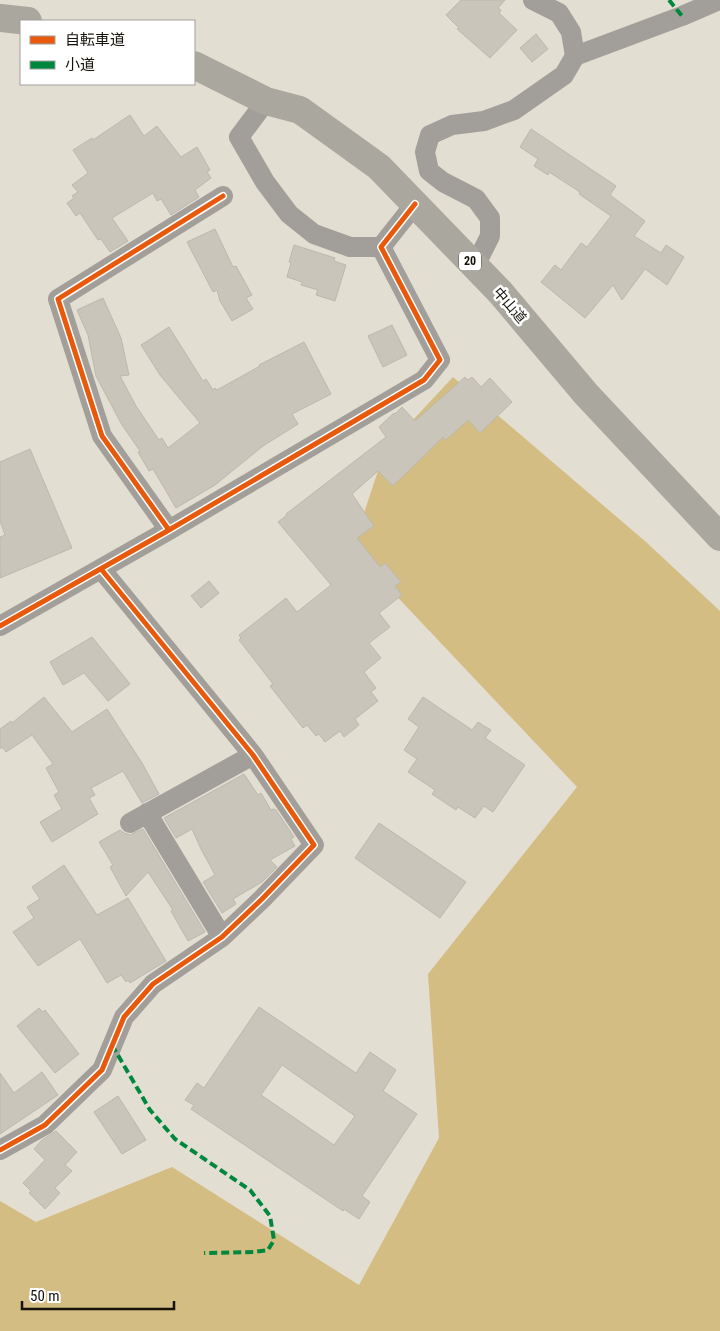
<svg xmlns="http://www.w3.org/2000/svg" width="720" height="1331" font-family="'Roboto Condensed','Noto Sans JP',sans-serif">
  <style>
    .forest { fill: #d4bd82 }
    .building { fill: #c9c5bb; stroke: #bbb8ae; fill-rule: evenodd }
    .lines { fill: none; stroke-linecap: round; stroke-linejoin: round }
    .minor { stroke: #a29f9a; stroke-width: 20 }
    .highway { stroke: #aaa79f; stroke-width: 28 }
    .quiet { stroke: #00873e; stroke-width: 4; stroke-dasharray: 8 4; stroke-linecap: butt }
    .cycleway-casing { stroke: #fff; stroke-width: 8 }
    .cycleway { stroke: #e8590c; stroke-width: 5 }
    .labels { text-anchor: middle; dominant-baseline: central; stroke-width: 5; stroke-linejoin: round; paint-order: stroke }
    .shield { fill: #fff; stroke: #5b5954; stroke-width: 1 }
    .shield-label { font-size: 12px; font-weight: bold; fill: #15120a }
    .street-label { font-size: 14px; fill: #15120a; stroke: #fff }
  </style>
  <rect width="100%" height="100%" fill="#e3ded2"/>
  <path class="forest" d="M453,377L646,542L720,611V1331H0V1201L36,1222L172,1167L359,1285L439,1138L428,974L577,787L352,549L385,450Z"/>
  <path class="building" d="M461,0H505L498,8L501,10L499,13L517,30L490,58L457,29L459,28L446,15Z
    M536,34L548,49L532,62L520,48Z
    M130,115L144,136L157,126L181,157L197,147L210,170L207,172L211,178L195,190L199,197L171,215L161,199L157,201L153,193L112,218L128,241L110,252L101,239L98,240L80,213L76,216L67,203L74,198L72,196L78,192L72,185L88,173L73,150L92,138L93,140Z
    M531,129L616,186L610,195L645,221L634,236L661,253L666,245L684,257L667,285L645,269L622,300L613,285L585,318L541,282L555,265L561,270L581,243L587,247L611,216L579,194L580,192L549,172L548,175L534,166L538,159L520,147Z
    M215,229L233,267L236,266L252,295L246,298L253,309L232,321L220,301L217,290L213,292L187,242Z
    M294,245L335,258L334,261L346,265L335,301L316,295L318,290L301,285L302,282L287,277L291,263L289,262Z
    M103,298L121,338L129,375L120,376L136,406L159,440L162,438L168,448L200,423L160,375L141,345L169,327L201,378L203,381L206,379L213,390L215,388L217,390L260,366L259,365L304,342L331,394L292,414L298,424L263,446L215,485L176,508L153,469L149,471L138,452L140,451L122,425L96,376L88,335L77,310Z
    M392,325L407,355L383,367L368,336Z
    M465,377L468,380L472,377L481,387L490,378L512,402L480,433L468,420L446,440L443,437L393,486L378,471L352,494L374,526L357,538L380,567L385,563L401,582L395,586L402,595L379,613L390,627L369,643L381,658L364,672L376,688L371,692L378,701L355,719L359,725L344,737L340,731L325,742L319,734L316,736L307,725L303,728L270,686L273,684L239,640L241,638L239,635L286,598L297,612L331,585L278,522L287,515L286,514L386,437L379,427L394,413L395,414L402,407L415,421Z
    M30,449L72,548L0,578V537L5,535L0,521V462Z
    M209,581L219,593L201,608L191,596Z
    M92,637L130,684L108,701L84,673L63,685L50,662Z
    M44,697L72,732L107,709L142,763L159,794L142,803L123,771L91,788L95,795L89,798L98,814L52,842L40,822L62,809L54,795L59,792L46,768L53,764L32,735L6,752L3,748H0V729L11,721L12,723Z
    M423,697L472,730L478,722L484,726L491,730L485,738L525,765L493,812L484,806L475,818L458,807L456,810L432,794L435,790L408,772L417,759L404,750L419,727L408,719Z
    M244,774L258,795L261,793L271,810L274,809L276,810L294,837L291,839L295,846L270,860L277,867L262,882L233,899L236,904L222,913L203,882L215,875L201,849L192,829L176,838L164,818Z
    M379,823L466,882L440,918L355,858Z
    M143,829L205,932L188,941L171,911L173,910L148,872L126,896L110,867L113,865L99,842L120,830L124,833L130,835Z
    M64,865L97,915L128,898L166,961L130,983L128,980L126,982L121,975L107,983L80,939L38,966L13,932L34,918L27,907L40,899L32,887Z
    M259,1007L356,1073L370,1052L396,1070L383,1091L417,1114L362,1196L370,1202L359,1219L344,1209L343,1211L191,1109L194,1105L185,1100L197,1083L204,1088ZM282,1065L355,1116L334,1145L261,1095Z
    M39,1008L43,1012L45,1010L79,1054L55,1073L17,1026Z
    M42,1072L58,1095L0,1134V1073L14,1093Z
    M118,1096L146,1140L122,1154L94,1112Z
    M56,1131L77,1152L65,1165L72,1171L55,1188L60,1193L45,1209L29,1193L31,1191L23,1183L45,1160L34,1149L42,1140Z"/>
  <g class="lines">
    <path class="minor" d="M575,56L682,16L719,0
      M266,101L239,137L265,182L289,214L314,234L350,247H381
      M475,266L490,236V218L476,199L443,182L429,171L425,152L430,135L452,125L484,121L514,110L564,75L575,56L571,32L559,13L533,0
      M169,530L102,436L58,299L223,196
      M0,626L169,530L424,380L440,360L381,247L415,204
      M147,813L222,937
      M130,823L253,755
      M0,1150L45,1125L102,1070L124,1017L153,984L222,937L262,899L314,845L253,755L101,569"/>
    <path class="highway" d="M0,18L28,21
      M194,65L266,101L300,110L379,167L500,292L586,394L720,537"/>
    <path class="quiet" d="M669,0L682,16
      M112,1045L150,1110L175,1139L250,1190L270,1216L274,1240L268,1250L254,1252L204,1253"/>
    <defs>
      <path id="cycleway" d="M169,530L102,436L58,299L223,196
        M0,626L169,530L424,380L440,360L381,247L415,204
        M0,1150L45,1125L102,1070L124,1017L153,984L222,937L262,899L314,845L253,755L101,569"/>
    </defs>
    <use href="#cycleway" class="cycleway-casing"/>
    <use href="#cycleway" class="cycleway"/>
  </g>
  <g class="labels">
    <rect class="shield" x="459" y="251.5" width="22" height="19" rx="4"/>
    <g class="shield-label">
      <text x="470" y="261">20</text>
    </g>
    <g class="street-label">
      <text transform="translate(510 305) rotate(49)">中山道</text>
    </g>
  </g>
  <rect x="20" y="20" width="175" height="65" fill="#ffffff" stroke="#a1a09d"/>
  <rect x="30" y="36" width="25" height="8" fill="#e8590c" stroke="#a1a09d"/>
  <text x="65" y="45" font-size="15" fill="#15120a">自転車道</text>
  <rect x="30" y="61" width="25" height="8" fill="#00873e" stroke="#a1a09d"/>
  <text x="65" y="70" font-size="15" fill="#15120a">小道</text>
  <path d="M22 1301v8h152v-8" fill="none" stroke="#15120a" stroke-width="2.5"/>
  <text x="30" y="1301" font-size="15" fill="#15120a" stroke="#ffffff" stroke-width="4" paint-order="stroke">50 m</text>
</svg>
